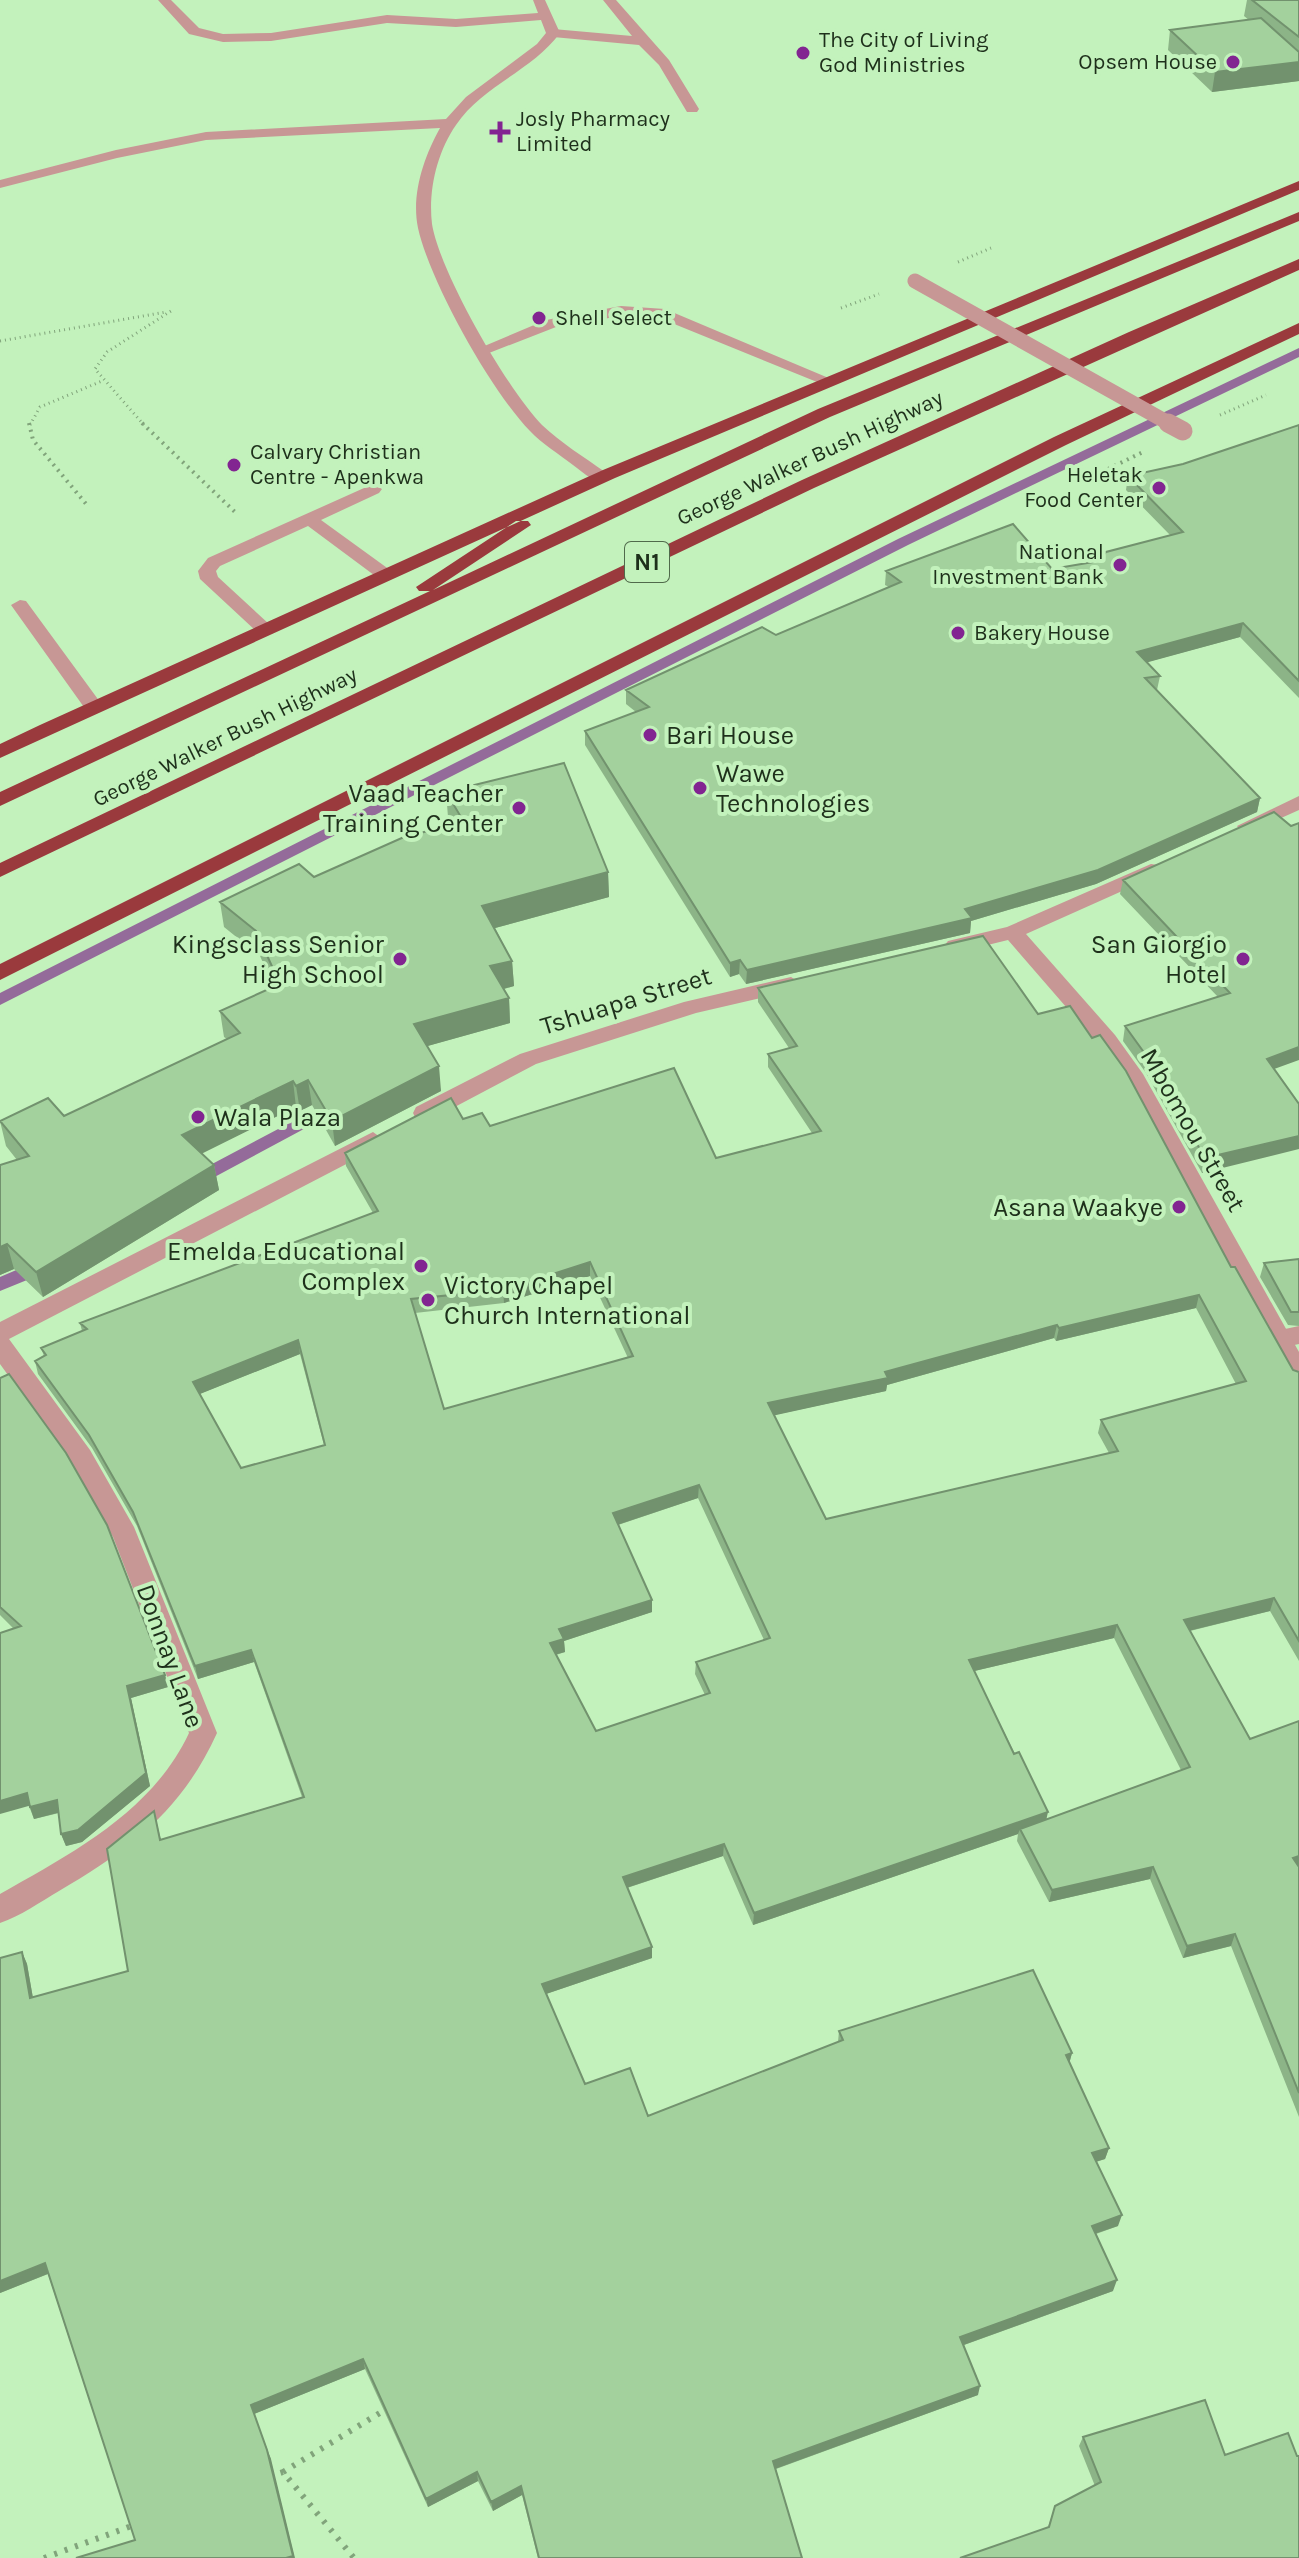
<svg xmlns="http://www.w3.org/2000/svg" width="1299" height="2558" font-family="Karla,sans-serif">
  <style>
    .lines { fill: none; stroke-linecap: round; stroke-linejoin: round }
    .stream { fill: #946b9a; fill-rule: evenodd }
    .path-far2 { stroke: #81a47b; stroke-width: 3; stroke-dasharray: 1 4; stroke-linecap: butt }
    .path-far1 { stroke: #81a47b; stroke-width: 4; stroke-dasharray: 2 5; stroke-linecap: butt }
    .path { stroke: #81a47b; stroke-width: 6; stroke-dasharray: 3 8; stroke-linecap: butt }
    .lane { fill: #c79795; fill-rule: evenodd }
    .street { fill: #c79795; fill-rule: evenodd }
    .highway { fill: #9a3a3d; fill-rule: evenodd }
    .street-bridge-far1 { stroke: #c79795; stroke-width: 15 }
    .street-bridge { stroke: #c79795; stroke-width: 19 }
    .wall { fill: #8cb487; fill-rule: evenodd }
    .shaded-wall { fill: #72926e }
    .building { fill: #a3d19d; stroke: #72926e; stroke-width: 2; fill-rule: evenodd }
    .poi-dot { fill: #822591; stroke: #c3f2bc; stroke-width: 3 }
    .labels { text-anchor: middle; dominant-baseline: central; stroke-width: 8; stroke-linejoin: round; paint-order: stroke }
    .far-poi-label { font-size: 22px; fill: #1e301b; stroke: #c3f2bc; text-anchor: start }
    .far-street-label { font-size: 22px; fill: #1e301b; stroke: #c3f2bc }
    .shield { fill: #c3f2bc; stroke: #506a4b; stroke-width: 2 }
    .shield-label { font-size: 24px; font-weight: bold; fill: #1e301b }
    .poi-label { font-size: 26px; fill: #1e301b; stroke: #c3f2bc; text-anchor: end }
    .street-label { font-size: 26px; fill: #1e301b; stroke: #c3f2bc }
  </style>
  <rect width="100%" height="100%" fill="#c3f2bc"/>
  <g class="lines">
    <path class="stream" d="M1299,348V357L908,545L0,1005V993L898,539Z
      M337,1098L343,1100L345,1104L343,1108L209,1180H197L194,1176L197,1172Z
      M21,1268L30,1275L27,1280L0,1291V1277Z"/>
    <path class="path-far2" d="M958,262L991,248
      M841,308L879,294
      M0,341L166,312
      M1220,415L1266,395
      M30,425L40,407L102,381
      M144,425L95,369L107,352L171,311"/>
    <path class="path-far1" d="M29,423L33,440L87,505
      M142,423L236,513
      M1108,469L1143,452"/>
    <path class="path" d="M283,2472L388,2408
      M270,2476L283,2472L354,2558
      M44,2558L137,2524"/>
    <path class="lane" d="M603,0H616L669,60L699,109L697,112H687L659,65L639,45L553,37L546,33L553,29L632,36Z
      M621,306L665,309L831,379L817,382L657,317L621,316L556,327L489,353L475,350L546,320Z
      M373,484L382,489L379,493L321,520L390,570V578H378L308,526L220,566L216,571L218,577L269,624L272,628L263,634L257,632L200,579L198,571L208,558Z
      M20,600L26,601L100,702V710H86L11,605Z
      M1299,1326V1344L1280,1348L1271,1346L1268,1339L1271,1332Z"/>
    <path class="street" d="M158,0H171L199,28L223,34L271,33L387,15L456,19L538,13L533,0H545L560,33C532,71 482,86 456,125C437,152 428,191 432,224C440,273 507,389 542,425C561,443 584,457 605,472V480C592,483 583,472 573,465C559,454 542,444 530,431C491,391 430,282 418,228C411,194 424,157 440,128L206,140L117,158L0,188V180L116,150L206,132L446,119L466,97L537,44L546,33L541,20L456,27L387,23L271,41L223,42L189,34Z
      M1299,796V810L1254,830H1240L1237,826Z
      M1151,864L1158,865L1161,870L1158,875L1026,934L1115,1035L1143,1074L1299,1352V1384L1290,1381L1126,1083L1099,1045L1008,940L955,953L944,946L948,941L1007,927Z
      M791,977L802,984L799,989L696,1013L536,1064L432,1119H416L413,1113L416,1107L520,1054L684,1002Z
      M373,1132L384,1140L381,1146L9,1339L90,1450L134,1527L217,1733C182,1810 131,1849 59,1891C40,1902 21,1916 0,1923V1894C72,1853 152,1812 189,1733L113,1537L72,1464L0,1364V1322Z"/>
    <path class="highway" d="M1299,181V190L615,478L0,758V744L40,725L603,470Z
      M1299,212V221L830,417L0,806V792L430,591H419L416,587L516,521H528L531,525L433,590L818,409Z
      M1299,259V270L814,488L0,877V863L802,480L1129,332Z
      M1299,323V334L1066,445L0,980V964L1054,437Z"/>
    <path class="street-bridge-far1" d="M915,281L1172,425"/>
    <path class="street-bridge" d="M1168,423L1183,431"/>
  </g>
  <path class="wall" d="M1247,0H1299V81L1212,92L1168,50L1170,30L1249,20L1244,16Z
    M1299,425V698L1240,637L1147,662L1160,676L1157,690L1260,798L1257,812L1096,884L971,921L970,933L746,984L739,974L730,977L585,745V731L636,712L626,704V690L776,635L889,587L885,585L886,571L1052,569L1099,561L1170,535L1126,490L1128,476L1183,464Z
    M446,792L608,872L609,897L495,928L512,961L514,986L504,989L509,998L510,1023L427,1046L441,1091L335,1146L312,1105L300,1111L296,1107L201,1153L214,1165L219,1190L43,1297L14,1269L0,1275V1165L17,1160L6,1146L0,1121L64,1116L227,1039L224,1037L220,1011L274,987L260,956L224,927L220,902L314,877L453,825L448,817Z
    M1291,826L1274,1069L1202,1173L1146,1073L1123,1041L1125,1026L1218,997L1120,894L1123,880Z
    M758,988L1038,1014L1231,1267L1293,1370L1299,1372V1661L1270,1611L1190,1631L1250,1739L1299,1721V2117L1231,1946L1183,1958L1150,1879L1049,1902L1017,1841L1018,1834L753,1925L723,1856L627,1888L652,1947V1958L546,1994L585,2084L648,2116L838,2042L839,2031L1072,2053L1069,2064L1109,2148L1105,2159L1096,2162L1118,2226L1096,2234L1113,2291L964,2345L978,2395L776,2469L802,2558H538L522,2495L493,2511L478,2481L428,2507L365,2369L254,2414L271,2459L135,2540L48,2274L0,2293L22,1952L27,1964L33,1998L128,1971L154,1811L161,1840L302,1797L254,1662L198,1679L137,1526L92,1448L38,1374L35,1361L44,1356L41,1348L82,1331L80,1323L373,1213L346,1166L345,1153L463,1119L490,1126L716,1158L812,1133L768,1067V1054L789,1048L758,1002ZM590,1276L628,1358L444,1409L415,1313L504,1303ZM1196,1308L1236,1384L1101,1420L1098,1433L1109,1453L826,1519L774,1415L886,1391L887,1385L1054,1338L1056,1341ZM300,1354L324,1445L241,1468L199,1394ZM698,1498L764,1640L696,1662L695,1674L705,1695L596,1731L556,1655L565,1652L564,1641L652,1612L618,1525ZM1114,1638L1181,1770L1047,1819L974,1671Z
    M1299,1259V1326L1288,1325L1260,1277L1264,1263Z
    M0,1378L165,1675L168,1687L131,1698L150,1786L82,1842L66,1846L61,1834L59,1813L34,1819L29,1806L14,1629L0,1615Z
    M1083,2437L1225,2455L1297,2456L1048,2527L1055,2506L1095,2486L1079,2446Z"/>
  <path class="shaded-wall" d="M1299,62V81L1212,92L1215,72Z
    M1243,623L1240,637L1134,666L1137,652Z
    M1260,798L1257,812L1096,884L971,921L970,933L746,984L747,970L965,909Z
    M608,872L609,897L484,931L482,906Z
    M740,960L739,974L730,977V963Z
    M512,961L514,986L492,992L490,966Z
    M509,998L510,1023L417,1049L414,1024Z
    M1299,1047V1060L1263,1073L1267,1059Z
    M439,1066L441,1091L335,1146L332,1121Z
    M308,1080L312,1105L300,1111L296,1086Z
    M293,1081L296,1107L187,1161L182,1135Z
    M1299,1136V1149L1202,1173L1205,1158Z
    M214,1165L219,1190L43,1297L36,1272Z
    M7,1244L14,1269L0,1275V1247Z
    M590,1262V1276L504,1303L503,1290Z
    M1199,1295L1196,1308L1056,1341L1059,1328Z
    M1057,1325L1054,1338L887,1385L886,1391L767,1417L768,1403Z
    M298,1340L300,1354L195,1396L193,1382Z
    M699,1485L698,1498L614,1526L613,1513Z
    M1274,1598L1270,1611L1180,1633L1184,1620Z
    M652,1600V1612L564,1641L565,1652L550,1656V1643L559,1629Z
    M1117,1625L1114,1638L966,1673L969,1660Z
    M251,1650L254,1662L198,1679L195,1666Z
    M165,1675L168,1687L131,1698L150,1786L82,1842L66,1846L61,1834L127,1686Z
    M27,1793L32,1805L0,1814V1801Z
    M57,1800L61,1812L34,1819L30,1807Z
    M1048,1812L1045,1825L1020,1829L1018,1834L753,1925L754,1913Z
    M724,1844L723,1856L623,1889V1877Z
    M1299,1856V1866L1288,1870L1293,1858Z
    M1153,1867L1150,1879L1049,1902L1052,1890Z
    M1235,1934L1231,1946L1183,1958L1187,1946Z
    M652,1947V1958L543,1995L542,1984Z
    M22,1952L27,1964L35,2010L30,1998Z
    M1072,2053L1069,2064L1066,2055Z
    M1109,2148L1105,2159L1088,2164L1092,2153Z
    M1122,2215L1118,2226L1088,2236L1092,2226Z
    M45,2263L50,2273L0,2293V2281Z
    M1117,2280L1113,2291L958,2347L960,2337Z
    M363,2359L365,2369L254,2414L251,2405Z
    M980,2386L978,2395L772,2470L773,2461Z
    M267,2450L271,2459L295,2558H286Z
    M477,2472L478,2481L428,2507L426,2499Z
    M521,2486L522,2495L493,2511L491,2502Z"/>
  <path class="building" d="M1252,0H1299V37Z
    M1261,18L1299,52V62L1215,72L1170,30Z
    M1299,425V681L1243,623L1137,652L1160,676L1145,678L1260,798L1098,870L965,909L972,918L747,970L740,960L730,963L585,731L649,707L626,690L762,627L776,635L901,582L886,571L1013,524L1052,569L1099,561L1106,552L1183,532L1128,476L1183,464Z
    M564,763L608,872L482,906L512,961L490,966L509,998L414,1024L439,1066L332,1121L308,1080L296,1086L293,1081L182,1135L214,1165L36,1272L7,1244L0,1247V1165L29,1156L0,1121L48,1098L64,1116L240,1033L220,1011L280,984L256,931L220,902L299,864L314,877L404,837L464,822L446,792Z
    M1274,812L1291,826L1299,823V1047L1267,1059L1299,1104V1136L1205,1158L1148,1058L1125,1026L1230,993L1123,880Z
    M983,936L1038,1014L1070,1006L1092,1038L1100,1035L1126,1071L1231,1267H1235L1293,1370L1299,1372V1641L1274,1598L1184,1620L1250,1739L1299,1721V1856L1293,1858L1299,1867V2093L1235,1934L1187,1946L1153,1867L1052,1890L1020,1829L1190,1767L1117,1625L969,1660L1014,1754L1019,1752L1048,1812L754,1913L724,1844L623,1877L652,1947L542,1984L585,2084L630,2068L648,2116L843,2040L839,2031L1033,1970L1072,2053L1066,2055L1109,2148L1092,2153L1122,2215L1092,2226L1117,2280L960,2337L980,2386L773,2461L802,2558H539L521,2486L491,2502L477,2472L426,2499L363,2359L251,2405L267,2450L293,2556L286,2558H76L135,2540L45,2263L0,2281V1958L22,1952L30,1998L128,1971L107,1849L154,1811L160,1840L304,1797L251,1650L195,1666L133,1512L89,1435L35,1361L46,1355L41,1348L87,1329L80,1323L378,1211L345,1153L451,1098L463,1119L482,1113L490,1126L674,1068L716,1158L821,1131L768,1054L797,1046L758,988ZM590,1262L633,1356L444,1409L411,1299L503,1290ZM1199,1295L1246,1381L1101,1420L1118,1451L826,1519L768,1403L888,1378L885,1372L1057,1325L1059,1328ZM298,1340L325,1445L241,1468L193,1382ZM699,1485L770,1638L696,1662L710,1693L596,1731L550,1643L564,1639L559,1629L652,1600L613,1513Z
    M1299,1259V1312H1291L1264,1263Z
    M9,1374L66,1453L107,1525L165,1675L127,1686L146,1773L78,1830L61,1834L57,1800L30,1807L27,1793L0,1801V1633L21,1626L0,1607V1378Z
    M1205,2400L1225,2455L1288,2433L1297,2456H1299V2558H960L1049,2527L1055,2506L1101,2482L1083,2437Z"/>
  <g class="poi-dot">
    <circle cx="803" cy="53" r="8"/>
    <circle cx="1233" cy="62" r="8"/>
    <path d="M496 120h8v8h8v8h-8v8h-8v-8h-8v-8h8z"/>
    <circle cx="539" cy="318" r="8"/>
    <circle cx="234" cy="465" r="8"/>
    <circle cx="1159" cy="488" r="8"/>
    <circle cx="1120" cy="565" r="8"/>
    <circle cx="958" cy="633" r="8"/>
    <circle cx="650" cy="735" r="8"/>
    <circle cx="700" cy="788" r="8"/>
    <circle cx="519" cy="808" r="8"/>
    <circle cx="400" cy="959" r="8"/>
    <circle cx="1243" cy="959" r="8"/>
    <circle cx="198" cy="1117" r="8"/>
    <circle cx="1179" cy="1207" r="8"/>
    <circle cx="421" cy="1266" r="8"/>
    <circle cx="428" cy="1300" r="8"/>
  </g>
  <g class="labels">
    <g class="far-poi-label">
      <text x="819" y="40">The City of Living<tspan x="819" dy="25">God Ministries</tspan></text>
      <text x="1217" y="62" text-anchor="end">Opsem House</text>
      <text x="516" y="119">Josly Pharmacy<tspan x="516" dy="25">Limited</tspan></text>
      <text x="555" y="318">Shell Select</text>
      <text x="250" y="452">Calvary Christian<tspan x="250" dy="25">Centre - Apenkwa</tspan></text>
      <text x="1143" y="475" text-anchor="end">Heletak<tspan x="1143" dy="25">Food Center</tspan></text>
      <text x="1104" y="552" text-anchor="end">National<tspan x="1104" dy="25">Investment Bank</tspan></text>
      <text x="974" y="633">Bakery House</text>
    </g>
    <g class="far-street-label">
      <text transform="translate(810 458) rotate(-25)">George Walker Bush Highway</text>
      <text transform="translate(225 737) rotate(-26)">George Walker Bush Highway</text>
    </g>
    <rect class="shield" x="625" y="542" width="44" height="40" rx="6"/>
    <g class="shield-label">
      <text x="647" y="562">N1</text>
    </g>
    <g class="poi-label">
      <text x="666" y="735" text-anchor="start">Bari House</text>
      <text x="716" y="773" text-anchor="start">Wawe<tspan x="716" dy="30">Technologies</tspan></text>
      <text x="503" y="793">Vaad Teacher<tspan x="503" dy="30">Training Center</tspan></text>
      <text x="384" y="944">Kingsclass Senior<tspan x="384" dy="30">High School</tspan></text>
      <text x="1227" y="944">San Giorgio<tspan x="1227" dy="30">Hotel</tspan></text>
      <text x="214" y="1117" text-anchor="start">Wala Plaza</text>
      <text x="1163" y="1207">Asana Waakye</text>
      <text x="405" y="1251">Emelda Educational<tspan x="405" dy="30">Complex</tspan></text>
      <text x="444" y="1285" text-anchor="start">Victory Chapel<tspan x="444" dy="30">Church International</tspan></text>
    </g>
    <g class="street-label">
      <text transform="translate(626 1001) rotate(-17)">Tshuapa Street</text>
      <text transform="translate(1193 1130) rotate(60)">Mbomou Street</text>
      <text transform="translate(170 1656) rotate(70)">Donnay Lane</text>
    </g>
  </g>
</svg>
